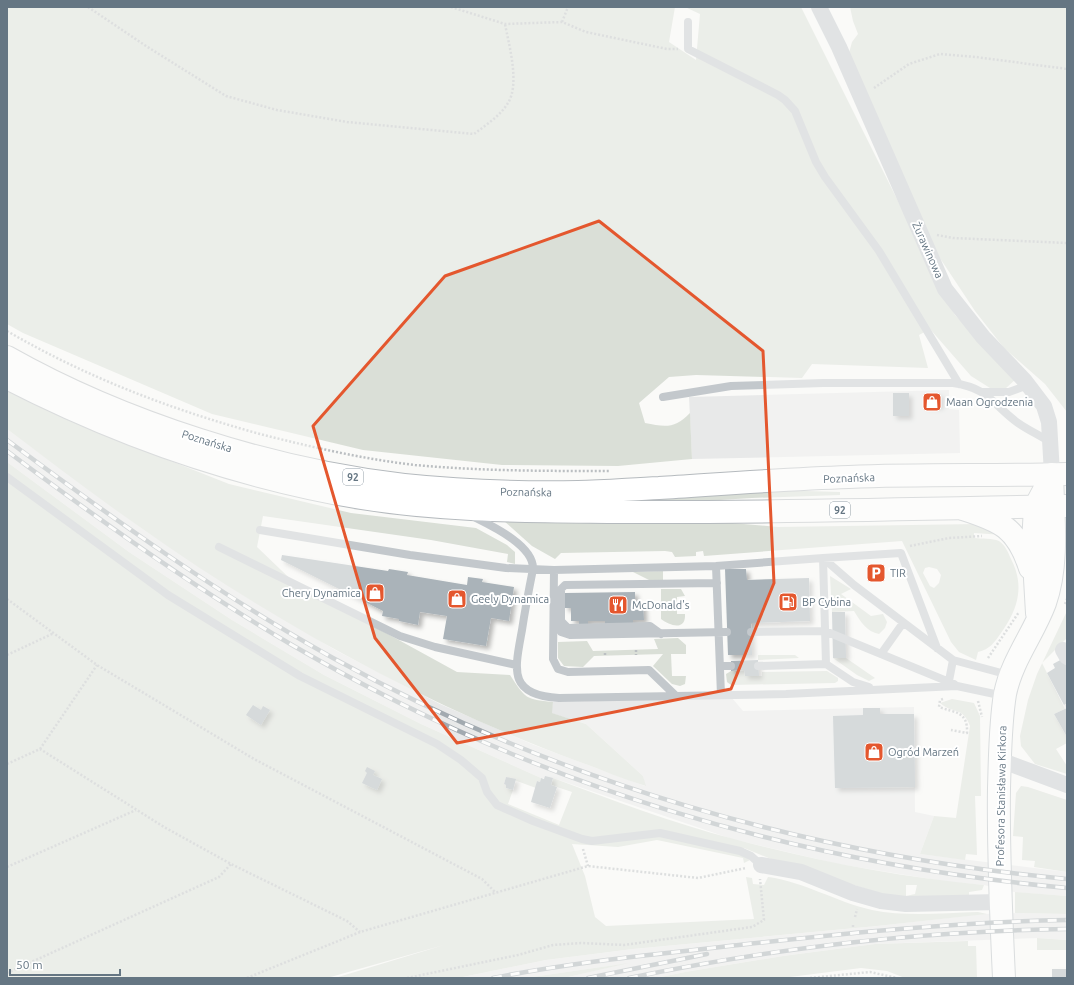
<svg xmlns="http://www.w3.org/2000/svg" width="1074" height="985" font-family="Ubuntu,sans-serif">
  <style>
    .built { fill: #e8e9e9 }
    .green { fill: #dadfd7; fill-rule: evenodd }
    .building { fill: #aab3b9; filter: url(#shadow) }
    .lines { fill: none; stroke-linecap: round; stroke-linejoin: round }
    .secondary-casing { stroke: #b3babf; stroke-width: 24 }
    .primary-casing { stroke: #b5babe; stroke-width: 24 }
    .path { stroke: #bbbfc2; stroke-width: 2.5; stroke-dasharray: 2 2; stroke-linecap: butt }
    .lane { stroke: #c3c8cc; stroke-width: 8 }
    .street { stroke: #c3c8cc; stroke-width: 16 }
    .secondary { stroke: #fff; stroke-width: 22 }
    .primary { stroke: #fff; stroke-width: 22 }
    .rail-casing { stroke: #a2aab0; stroke-width: 4.5 }
    .rail { stroke: #fff; stroke-width: 3; stroke-dasharray: 9; stroke-linecap: butt }
    .marked { fill: none; stroke: #e4572e; stroke-width: 3; stroke-linejoin: round }
    .labels { text-anchor: middle; dominant-baseline: central; stroke-width: 4; stroke-linejoin: round; paint-order: stroke }
    .shield { fill: #fff; stroke: #939fa8; stroke-width: 1 }
    .shield-label { font-size: 10px; font-weight: bold; fill: #657683 }
    .street-label { font-size: 11px; fill: #657683; stroke: #fff }
    .poi-label { font-size: 11px; fill: #657683; stroke: #fff; text-anchor: start }
  </style>
  <defs>
    <filter id="shadow"><feDropShadow dx="3.5" dy="3.5" stdDeviation="2" flood-color="#0004"/></filter>
  </defs>
  <rect width="100%" height="100%" fill="#fafaf8"/>
  <path class="built" d="M949,390V409L959,410L960,453L692,459L689,397Z
    M7,429L144,530L243,595L337,651L440,704L534,745L645,786L643,776L586,724L551,713L553,702L732,698L743,711L914,707L915,812L934,816L920,854L1067,872V896L1014,892L984,885L949,882L838,864L732,839L553,778H541L421,724L324,675L232,620L129,552L7,462Z
    M1018,913L1067,914V940L1037,938L875,944L783,956L685,972L656,978H564L623,964L525,978H458L546,960L633,949L877,926L984,914Z"/>
  <path class="green" d="M7,7H675L669,42L696,60L700,14L685,7H801L955,315L1017,378L1005,389L990,388L971,376L930,329L919,335L928,368L812,364L802,378L696,375L669,377L639,403L645,423C665,427 675,429 690,413L692,459L618,466L502,465L363,450L212,414L23,333L7,324Z
    M850,7H1067V412L1045,384L1004,348L975,311L922,231L849,53L852,42L858,34L853,21Z
    M7,390L70,421L229,484L351,513L476,528L507,545L515,552V564L507,562L508,554L431,540L263,516L257,547L305,593L386,633L457,672L510,675C526,699 525,699 553,702L552,713L586,724L643,776L646,786C622,779 600,769 577,761C423,704 278,624 144,530C98,498 52,463 7,429Z
    M7,462L129,552L232,620L324,675L421,724L541,778L540,782L537,781L536,788L506,777L504,784L506,785V788L513,790L508,804L559,825L572,792L551,785L553,778C612,800 672,823 734,839C816,861 899,877 984,885L982,890L969,892V896L892,897L771,859L744,848L742,855L750,860L744,863L743,858L657,840L618,847L572,844L585,876L595,917L606,926L754,919L746,877L752,878L753,884L764,885L768,877C805,882 836,902 872,910C906,917 943,913 978,912L987,914L877,926L633,949L546,960L458,978H335L444,945L327,978H7ZM906,885H917L915,894L906,896Z
    M774,490L840,492V495L752,498L687,502L591,500Z
    M504,521L732,523L778,527L979,524L1004,535L974,533V538C982,539 992,538 999,541C1005,545 1008,552 1011,559C1025,586 1018,609 1001,633C994,643 990,649 978,652L976,660L959,652L951,642L902,541L704,556L703,551L696,552V556L675,557L672,552L665,551L561,553L555,559L532,546ZM929,567L937,569L941,575L939,583L934,588L930,586L923,573L925,568Z
    M663,571V580H649L633,572Z
    M830,576L851,589L841,594L871,616L883,614L887,622L885,628L879,634C867,632 860,621 854,611L832,612Z
    M661,589H681L685,596L677,597V614H685C686,631 670,626 661,619Z
    M1067,611V638L1042,663L1065,709L1054,714L1067,737V743L1056,749L1067,766V774L1035,764L1021,746L1020,736L1028,700L1037,674Z
    M678,638L686,645V654H671L672,676H686L685,684L680,686L672,684L653,666L663,654L594,656L583,667L564,666L558,658V642L587,641L593,651L658,649L654,639Z
    M758,655H795L799,658L758,660Z
    M833,658H846L875,678L869,681L857,675Z
    M744,670L745,676H762V672L827,671L838,678V681L835,683L731,685L727,682L726,674L731,671Z
    M952,699L974,703L980,716L981,796H975L977,855L966,854L965,860L920,854L934,816L956,818L970,726C963,706 952,714 940,703Z
    M1021,786L1028,787L1067,800V872L1034,867L1035,861L1022,860L1023,837L1013,836L1016,793Z
    M1015,892L1067,896V914L1015,913Z
    M1037,938L1067,940V950H1037Z
    M968,941V946H976L977,978H905L887,971L861,968L782,978H656L685,972L783,956L875,944Z
    M629,963L564,978H525Z"/>
  <path class="building" d="M893,393H909V416H893Z
    M925,393H940V406H924Z
    M282,555L388,571L389,569L408,572L407,575L467,585L468,577L483,579L482,582L514,587L509,621L491,618L486,646L443,639L447,616L420,612L418,625L399,621V619L382,616L383,611L281,560Z
    M725,569H746L747,580L809,578L810,621L751,623L752,655H728Z
    M635,592V603H643L644,620H633V623L605,624V621H588V624H579V621H571V608H565V593Z
    M832,612H845L846,658H833Z
    M1064,658L1067,664V703L1064,705L1047,673L1055,668L1053,664Z
    M758,660L759,676H745L744,670L731,671V661Z
    M253,705L261,710L263,706L270,710L261,725L246,715Z
    M863,708H880V714H914L915,787L835,788L833,716L863,715Z
    M1067,708V737L1054,714Z
    M367,767L375,771L373,775L382,779L377,790L362,783L367,773L365,771Z
    M545,776L553,778L551,785L557,787L550,808L531,802L537,781L540,782L541,778L544,779Z
    M506,777L516,779L513,790L506,788V785L504,784Z
    M1052,969H1067V978H1052Z"/>
  <g class="lines">
    <defs>
      <path id="secondary" d="M963,509C1001,521 1017,528 1030,568
        M1037,613L1033,544L1035,507L1044,490
        M1004,978C1001,915 998,851 999,788C1000,757 1000,725 1005,694C1012,660 1033,635 1045,603C1059,563 1053,516 1052,474"/>
      <path id="primary" d="M7,357C122,422 272,470 404,485C461,491 520,493 578,492C605,492 632,489 659,488C722,484 786,479 849,477C922,474 994,476 1067,474
        M7,378C118,435 237,477 361,498C447,512 534,511 621,512C770,513 918,509 1067,506"/>
    </defs>
    <use href="#secondary" class="secondary-casing"/>
    <use href="#primary" class="primary-casing"/>
    <path class="path" d="M88,7L146,46L226,96L277,110L347,122L474,134C486,125 500,116 508,103C520,84 509,45 505,24
      M451,7L505,24L562,22L586,32L667,49H678
      M562,22L568,7
      M874,88L909,64L940,54L976,57L1067,69
      M937,235L953,238L1067,243
      M7,331C88,378 170,409 260,434C311,447 363,459 415,465C480,471 545,471 610,471
      M910,546L949,538L982,536
      M7,599L97,665L254,759L482,879L496,893
      M1065,604L1067,599
      M636,650V655
      M7,655L54,633
      M605,655V651
      M988,658L1019,612
      M943,699L940,700L939,707C955,713 968,711 967,733L951,730
      M978,701L982,717
      M40,749L97,665
      M7,764L40,749L164,827L231,864L347,921L360,932
      M583,849L588,866
      M7,867L136,810
      M855,917L857,909
      M853,925V928
      M7,973L219,877L231,864
      M247,978L360,932L588,866L698,878L746,868
      M407,978L518,955L553,945L581,943L624,945L752,927L764,920L760,879
      M810,978L870,972L897,978"/>
    <path class="lane" d="M688,22V49L778,95L785,100L795,111L816,162L825,177L879,251L959,384
      M982,392H1009L1028,385
      M663,397L731,386L823,383H953C989,388 992,404 1018,423C1028,430 1039,435 1050,442
      M7,477L168,595L300,676L437,744L461,760L482,778L487,792L497,805L533,821L582,839L592,841L660,833L740,851L751,856L761,865
      M472,516C490,525 534,545 533,569C529,589 525,610 522,630C515,669 507,695 559,698L786,694L957,686L1004,696
      M260,530L410,555L506,568L554,570L716,566L823,558L854,585L953,660L1009,675
      M219,547L400,636L435,647L516,665
      M716,566L721,695
      M554,570L553,659L558,669L568,672L649,670L676,696
      M555,618L561,632L570,635L727,632
      M751,632L825,631L954,684
      M661,634L650,626L568,628L561,621V589L565,585L717,583
      M881,654L903,623
      M720,666H731
      M758,666L826,664
      M948,686L953,660
      M869,687L853,682L826,664L823,558L901,553L937,648"/>
    <path class="street" d="M819,7L839,47L945,289L983,337L1025,381L1044,406L1049,422L1052,474
      M1063,650L1067,657
      M1000,760L1067,785
      M761,865L801,872L853,893L881,901L906,904L1000,902"/>
    <use href="#secondary" class="secondary"/>
    <use href="#primary" class="primary"/>
    <defs>
      <path id="rail" d="M7,440C112,518 218,594 333,658C559,783 810,855 1067,879
        M7,451C99,520 193,587 292,645C534,786 790,862 1067,888
        M493,978C574,962 657,954 739,945C848,933 957,922 1067,920
        M588,978L707,954
        M629,978C774,948 919,931 1067,929"/>
    </defs>
    <use href="#rail" class="rail-casing"/>
    <use href="#rail" class="rail"/>
  </g>
  <path d="M0 0H1074V985H0ZM599,221L763,351L774,583L731,689L457,743L375,638L313,426L445,276Z" fill="#fafaf8" fill-opacity=".55" fill-rule="evenodd"/>
  <path class="marked" d="M599,221L763,351L774,583L731,689L457,743L375,638L313,426L445,276Z"/>
  <defs>
    <symbol id="shop-square" viewBox="-11 -11 22 22"><rect x="-9" y="-9" width="18" height="18" rx="4" fill="#e4572e" stroke="#fff"/><path d="M-5-2.5h2.3a2.7 3.5 0 0 1 5.4 0H5L5.5 6h-11ZM-1.5-2.5h3a1.5 2.3 0 0 0-3 0Z" fill="#fff"/></symbol>
    <symbol id="parking-square" viewBox="-11 -11 22 22"><rect x="-9" y="-9" width="18" height="18" rx="4" fill="#e4572e" stroke="#fff"/><path d="M-3.5-5.5H1a3.5 3.5 0 0 1 0 7H-1V5.5H-3.5ZM-1-3.4V-.6H.8a1.4 1.4 0 0 0 0-2.8Z" fill="#fff"/></symbol>
    <symbol id="fuel-square" viewBox="-11 -11 22 22"><rect x="-9" y="-9" width="18" height="18" rx="4" fill="#e4572e" stroke="#fff"/><path d="M-5.5-6h7V0h2V4h1.3V-2.5L3-4.5l.8-.8L6-3V5H2.5V1h-1V6h-7ZM-4.2-4.7v3.2H.2V-4.7Z" fill="#fff"/></symbol>
    <symbol id="restaurant-square" viewBox="-11 -11 22 22"><rect x="-9" y="-9" width="18" height="18" rx="4" fill="#e4572e" stroke="#fff"/><path d="M-5-6h1v4h1v-4h1v4h1v-4h1v5L-1.5 .5V6h-2V.5L-5-1ZM5-6V6H3V1.5H1.5Q1.5-4 5-6Z" fill="#fff"/></symbol>
  </defs>
  <g fill-rule="evenodd">
    <use href="#shop-square" x="921" y="391" width="22" height="22"/>
    <use href="#parking-square" x="865" y="562" width="22" height="22"/>
    <use href="#shop-square" x="364" y="582" width="22" height="22"/>
    <use href="#shop-square" x="446" y="588" width="22" height="22"/>
    <use href="#fuel-square" x="777" y="591" width="22" height="22"/>
    <use href="#restaurant-square" x="607" y="594" width="22" height="22"/>
    <use href="#shop-square" x="863" y="741" width="22" height="22"/>
  </g>
  <g class="labels">
    <g class="shield">
      <rect x="343" y="469" width="20" height="16" rx="3"/>
      <rect x="830" y="502" width="20" height="16" rx="3"/>
    </g>
    <g class="shield-label">
      <text x="353" y="477">92</text>
      <text x="840" y="510">92</text>
    </g>
    <g class="street-label">
      <text transform="translate(928 250) rotate(66)">Żurawinowa</text>
      <text transform="translate(207 441) rotate(17)">Poznańska</text>
      <text transform="translate(849 478) rotate(-2)">Poznańska</text>
      <text transform="translate(526 492) rotate(1)">Poznańska</text>
      <text transform="translate(1001 796) rotate(-89)">Profesora Stanisława Kirkora</text>
    </g>
    <g class="poi-label">
      <text x="946" y="402">Maan Ogrodzenia</text>
      <text x="890" y="573">TIR</text>
      <text x="361" y="593" text-anchor="end">Chery Dynamica</text>
      <text x="471" y="599">Geely Dynamica</text>
      <text x="802" y="602">BP Cybina</text>
      <text x="632" y="605">McDonald's</text>
      <text x="888" y="752">Ogród Marzeń</text>
    </g>
  </g>
  <rect width="1074" height="985" fill="none" stroke="#657683" stroke-width="16"/>
  <path d="M10 969v6h110v-6" fill="none" stroke="#657683" stroke-width="2"/>
  <text x="16" y="969" font-size="12" fill="#657683" stroke="#ffffff" stroke-width="3" paint-order="stroke">50 m</text>
</svg>
